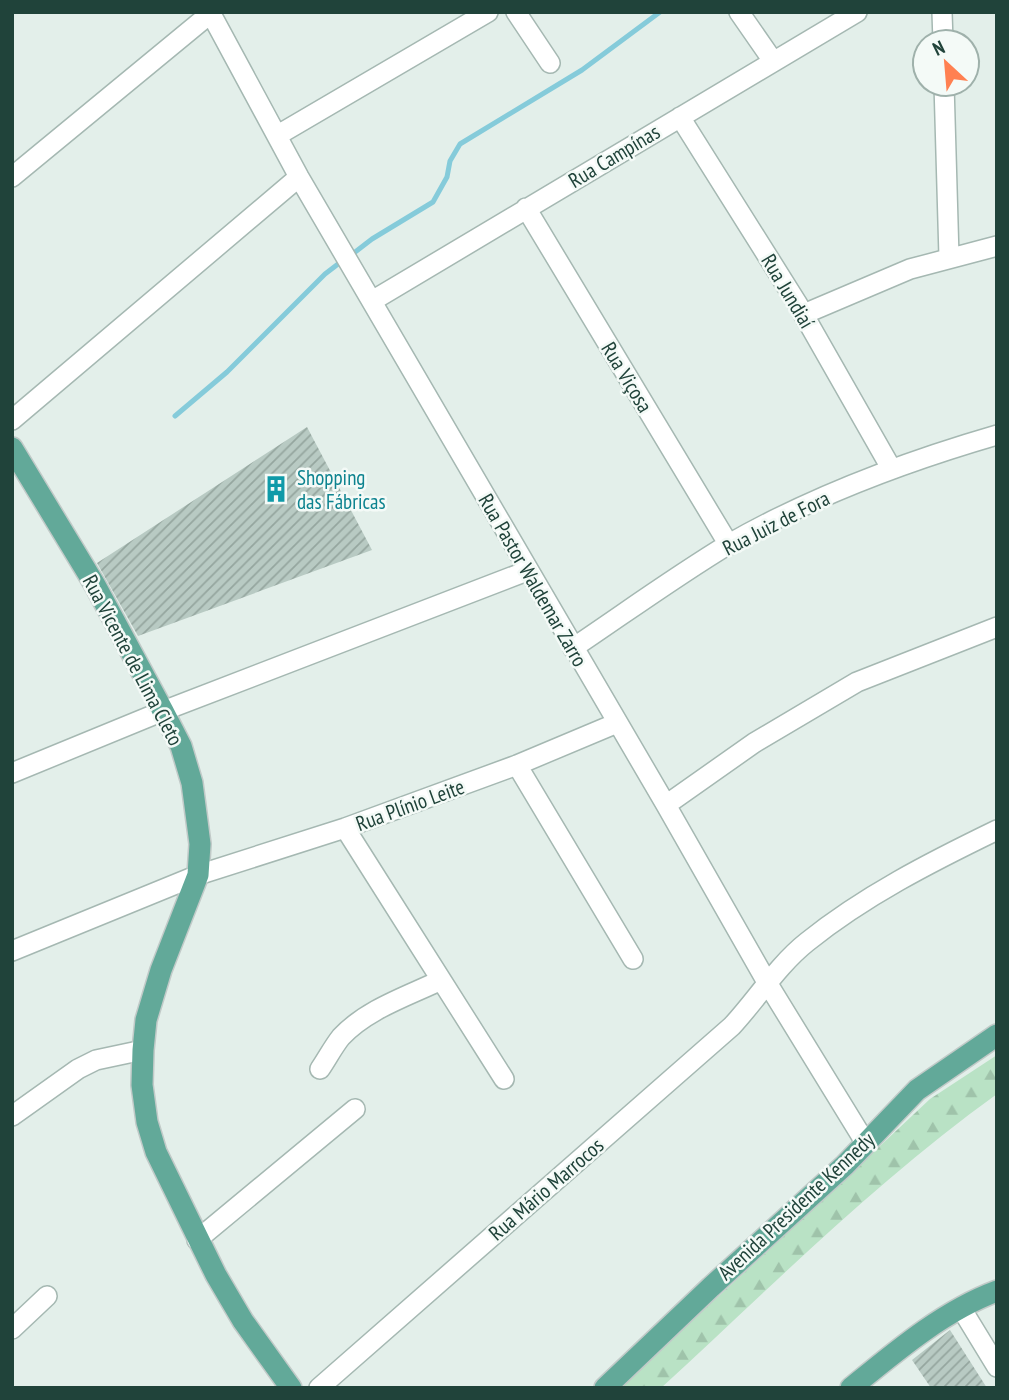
<svg xmlns="http://www.w3.org/2000/svg" width="1009" height="1400" font-family="'PT Sans Narrow',sans-serif">
  <style>
    .forest { fill: url(#forest-firs) }
    .lines { fill: none; stroke-linecap: round; stroke-linejoin: round }
    .stream { stroke: #85cbda; stroke-width: 5 }
    .building { fill: url(#building-hatch) }
    .minor-casing { stroke: #a5b8b2; stroke-width: 22 }
    .major-casing { stroke: #c1cac8; stroke-width: 24 }
    .minor { stroke: #fff; stroke-width: 19 }
    .major { stroke: #62a999; stroke-width: 21 }
    .labels { text-anchor: middle; dominant-baseline: central; stroke-width: 5; stroke-linejoin: round; paint-order: stroke }
    .street-label { font-size: 21px; fill: #20433a; stroke: #f4faf7 }
    .culture-label { font-size: 21px; fill: #0d838f; stroke: #f4faf7; text-anchor: start }
  </style>
  <defs>
    <pattern id="forest-firs" width="22" height="20" patternUnits="userSpaceOnUse" patternTransform="scale(1.75)"><rect width="22" height="20" fill="#b9e2c5"/><path d="M5 1l3.5 6h-7zM16 11l3.5 6h-7z" fill="#9fc3aa"/></pattern>
    <pattern id="building-hatch" width="6" height="6" patternUnits="userSpaceOnUse" patternTransform="scale(1.75)"><rect width="6" height="6" fill="#b8cac3"/><path d="M-1 1l2-2M0 6l6-6M5 7l2-2" fill="none" stroke="#95a69f"/></pattern>
  </defs>
  <rect width="100%" height="100%" fill="#e3efea"/>
  <path class="forest" d="M997,1055V1094C876,1181 771,1287 661,1388H618L767,1252L930,1099Z"/>
  <g class="lines">
    <path class="stream" d="M350,256L372,239L433,202L447,177L450,161L460,144L582,70L660,12
      M175,416L227,372L325,274L342,261"/>
  </g>
  <path class="building" d="M307,427L372,550L138,636L97,563Z
    M950,1330L987,1388H931L912,1360Z"/>
  <g class="lines">
    <defs>
      <path id="minor" d="M210,12L299,177L666,805L768,984L865,1142
        M516,12L550,63
        M739,12L773,61
        M942,12L943,42
        M944,84L949,257
        M680,117L797,303L891,468
        M278,135L488,12
        M12,177L211,13
        M526,208L729,545
        M372,301L857,12
        M804,314L910,269L997,246
        M12,420L299,177
        M573,648C625,613 676,576 729,544C813,496 904,462 997,435
        M517,765L633,959
        M12,773L163,711L527,571
        M666,805L754,743L857,682L997,627
        M345,828L504,1079
        M12,951L198,875L345,828L517,765L617,723
        M320,1069C327,1059 333,1047 341,1037C367,1009 408,996 441,980
        M12,1116L78,1069L96,1060L143,1050
        M197,1240L355,1109
        M961,1308L997,1367
        M12,1329L47,1296
        M319,1388L732,1026C757,999 778,965 807,942C864,896 931,862 997,830"/>
      <path id="major" d="M12,448L95,585L163,711L181,746L192,783L200,844L198,875L161,970L146,1020L143,1050L142,1085L147,1122L156,1152L216,1275L243,1321L291,1388
        M605,1388L711,1287L845,1165L917,1090L997,1035
        M851,1388C895,1352 943,1311 997,1291"/>
    </defs>
    <use href="#minor" class="minor-casing"/>
    <use href="#major" class="major-casing"/>
    <use href="#minor" class="minor"/>
    <use href="#major" class="major"/>
  </g>
  <defs>
    <symbol id="building-bare" viewBox="-9 -9 18 18"><path d="M-4-6H4V6H1V3H-1V6H-4ZM-2.5-4.3h1.7v1.8h-1.7ZM.8-4.3h1.7v1.8H.8ZM-2.5-1h1.7V.8h-1.7ZM.8-1h1.7V.8H.8Z" fill="#0f9aa8" stroke="#f4faf7" stroke-width="2.5" paint-order="stroke"/></symbol>
  </defs>
  <g fill-rule="evenodd">
    <use href="#building-bare" x="257" y="470" width="38" height="38"/>
  </g>
  <g class="labels">
    <g class="street-label">
      <text transform="translate(614 156) rotate(-31)">Rua Campínas</text>
      <text transform="translate(788 291) rotate(59)">Rua Jundiaí</text>
      <text transform="translate(627 377) rotate(59)">Rua Viçosa</text>
      <text transform="translate(776 523) rotate(-27)">Rua Juiz de Fora</text>
      <text transform="translate(533 580) rotate(60)">Rua Pastor Waldemar Zarro</text>
      <text transform="translate(133 660) rotate(62)">Rua Vicente de Lima Cleto</text>
      <text transform="translate(410 805) rotate(-20)">Rua Plínio Leite</text>
      <text transform="translate(546 1189) rotate(-41)">Rua Mário Marrocos</text>
      <text transform="translate(796 1206) rotate(-43)">Avenida Presidente Kennedy</text>
    </g>
    <g class="culture-label">
      <text x="297" y="477">Shopping<tspan x="297" dy="24">das Fábricas</tspan></text>
    </g>
  </g>
  <rect width="1009" height="1400" fill="none" stroke="#20433a" stroke-width="28"/>
  <g transform="translate(946 63) rotate(334)"><circle r="33" fill="#f4faf7" stroke="#9fb1ab" stroke-width="2"/>
  <path d="M0-5L12 26L0 18L-12 26Z" fill="#ff8051"/>
  <text y="-10" font-size="19" font-weight="bold" text-anchor="middle" fill="#20433a">N</text>
  </g>
</svg>
